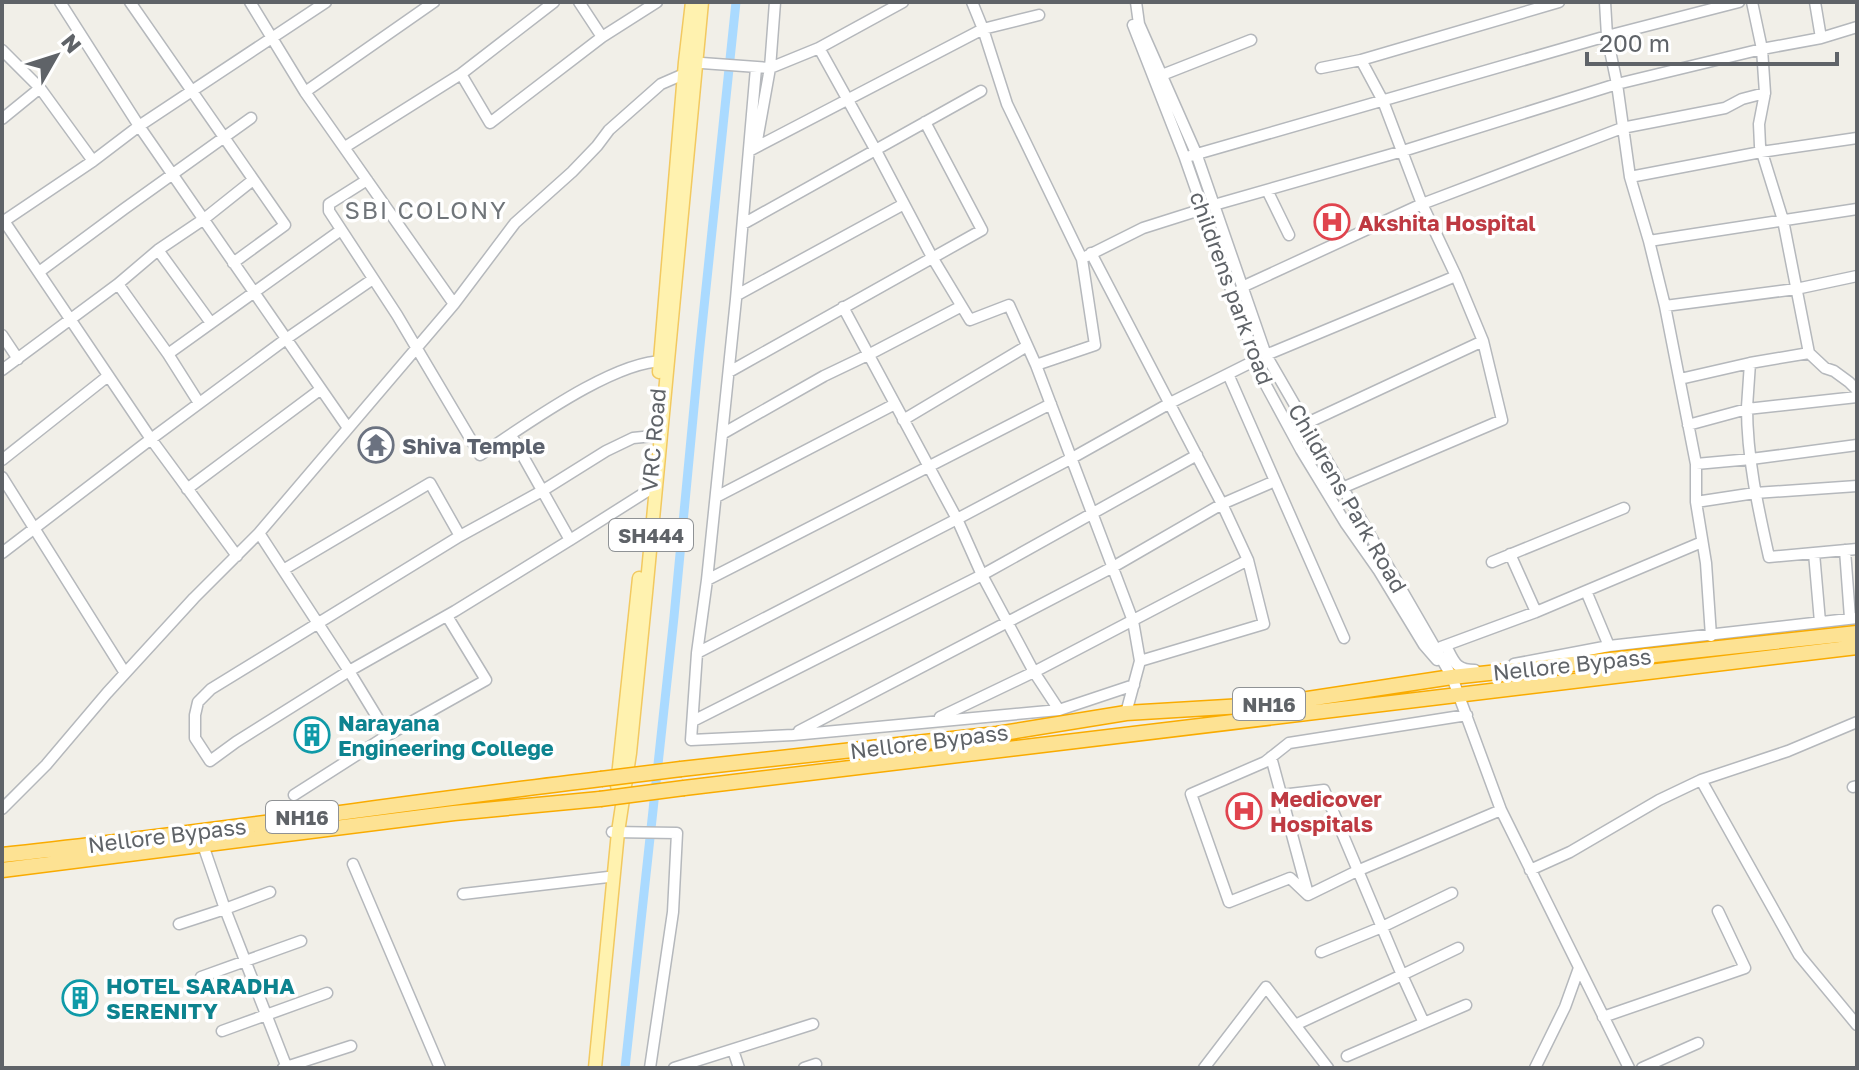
<svg xmlns="http://www.w3.org/2000/svg" width="1859" height="1070" font-family="'Golos Text',sans-serif">
  <style>
    .lines { fill: none; stroke-linecap: round; stroke-linejoin: round }
    .canal { stroke: #aadaff; stroke-width: 9 }
    .minor-casing { stroke: #b5b8bc; stroke-width: 13 }
    .major-casing { stroke: #f2c960; stroke-width: 15 }
    .highway-casing { stroke: #f9ab00; stroke-width: 17 }
    .minor { stroke: #fff; stroke-width: 10 }
    .major { stroke: #fff2af; stroke-width: 12 }
    .highway { stroke: #fde293; stroke-width: 14 }
    .highway-bridge-casing { stroke: #f9ab00; stroke-width: 17; stroke-linecap: butt }
    .highway-bridge { stroke: #fde293; stroke-width: 14 }
    .labels { text-anchor: middle; dominant-baseline: central; stroke-width: 7; stroke-linejoin: round; paint-order: stroke }
    .shield { fill: #fff; stroke: #8f9295; stroke-width: 2 }
    .shield-label { font-size: 20px; font-weight: bold; fill: #5f6368 }
    .health-label { font-size: 22px; font-weight: bold; fill: #be3a42; stroke: #fff; text-anchor: start }
    .street-label { font-size: 22px; fill: #5f6368; stroke: #fff }
    .worship-label { font-size: 22px; font-weight: bold; fill: #5b616d; stroke: #fff; text-anchor: start }
    .culture-label { font-size: 22px; font-weight: bold; fill: #0d838f; stroke: #fff; text-anchor: start }
    .neighbourhood-label { font-size: 24px; letter-spacing: 2px; fill: #70757a; stroke: #fff }
  </style>
  <rect width="100%" height="100%" fill="#f1efe8"/>
  <g class="lines">
    <path class="canal" d="M625,1068L674,617L699,355L736,2"/>
    <defs>
      <path id="minor" d="M60,2L139,126L348,428
        M130,2L285,225L233,263
        M250,2L305,92L454,304
        M579,2L602,37L657,2
        M972,2L983,29L1007,104L1082,259L1095,345L1036,365
        M1136,2L1139,24L1196,153L1266,355L1452,677L1501,810L1629,1068
        M1605,2L1607,36L1617,84L1630,177L1649,241L1665,306L1696,464V502L1706,563L1711,636
        M1815,2L1821,38
        M1133,25L1185,158L1262,378L1301,450L1346,524L1379,571L1424,645L1437,660
        M819,48L875,149L932,257L970,320L1009,305L1036,365L1133,621L1140,661L1126,713
        M2,50L40,88L93,161
        M688,62L770,68L819,48L903,2
        M756,68L736,299L707,580L697,653L691,740L793,735L1059,710L1134,685
        M1321,68L1361,60L1559,2
        M461,74L490,123L602,37
        M1162,75L1251,40
        M305,92L434,2
        M1765,93L1759,124L1760,146L1783,220L1809,353L1825,368L1834,371L1849,382L1857,390
        M2,119L40,88
        M756,146L770,68L775,2
        M345,147L461,74L554,2
        M749,151L983,29L1039,15
        M1190,156L1607,36L1739,2
        M1630,177L1761,152L1857,138
        M367,180L329,204V211L397,315L480,455C523,427 615,359 666,361
        M1267,190L1289,235
        M1214,205L1403,151L1617,84L1762,49L1821,38L1857,27
        M743,224L981,91
        M1649,241L1857,209
        M158,250L211,323
        M1091,253L1222,504L1248,560L1264,624L1140,661
        M1087,256L1143,228L1203,209
        M39,272L124,209L251,118
        M118,284L168,354
        M1242,287L1422,204L1622,128L1725,108L1742,99L1765,93L1762,49L1752,2
        M737,295L904,204
        M1665,306L1796,289L1857,276
        M843,307L957,519L982,575L1034,672L1059,710
        M2,335L18,359
        M1266,355L1456,276
        M1750,363C1749,378 1748,393 1747,407C1747,458 1758,508 1769,557L1857,549
        M2,370L118,284L158,250L204,219L253,180
        M729,372L982,230L925,122
        M1228,374L1344,638
        M1680,379L1750,363L1809,353
        M199,403L168,354L341,230
        M903,420L1027,346
        M1305,424L1483,341L1456,276L1422,204L1383,101L1361,60
        M1688,425L1747,409L1857,397
        M722,434L824,376L870,354L960,307
        M511,435L570,540L649,490
        M2,460L108,376
        M1696,464L1751,459L1857,445
        M2,477L125,673
        M1342,488L1502,420L1483,341
        M187,489L321,389
        M716,497L895,404
        M1696,502L1755,493L1857,486
        M259,533L349,671L455,611L570,540
        M1845,550L1850,618
        M2,553L151,439L286,339L373,279
        M1814,553L1820,622
        M1510,554L1536,612
        M237,556L151,439L4,221L93,161L139,126L326,2
        M1492,562L1624,508
        M283,570L430,483L460,536
        M707,580L1051,404
        M1586,591L1609,646
        M447,616L486,680L388,735L349,671L236,742L210,761L195,738V715L198,702L211,689L460,536L542,491L606,451L633,438L653,436
        M1446,646C1454,661 1455,670 1475,670
        M1441,647L1536,612L1702,542
        M697,653L957,519L1072,458L1170,403L1256,360
        M1514,664L1609,646L1857,618
        M1467,715L1289,743L1265,762L1191,794L1229,902L1290,878L1308,895L1357,871L1501,810
        M940,717L1034,672L1248,560
        M693,721L982,575L1197,455
        M799,731L1113,567L1222,504L1275,481
        M1271,757L1308,894
        M1701,780L1799,955L1857,1025
        M1853,787L1857,786
        M294,795L388,735
        M1281,795L1324,790L1402,975L1295,1025
        M2,809L46,765L107,693L194,598L259,533L454,304L515,223L572,172L597,146L609,130L661,84L684,74
        M1290,828L1337,823
        M612,832L677,833L673,912L650,1068
        M203,845L225,909L287,1068
        M353,864L440,1068
        M1530,870L1570,852L1659,800L1701,780L1788,751L1857,722
        M463,894L608,877
        M179,924L225,909L270,892
        M1321,952L1382,927L1452,893
        M201,977L301,941
        M1603,1017L1745,968L1718,911
        M1424,1023L1402,975L1458,948
        M222,1031L327,993
        M733,1050L739,1068
        M1347,1056L1466,1005
        M283,1068L351,1046
        M674,1068L813,1024
        M804,1068L816,1064
        M1204,1068L1266,987L1328,1068
        M1535,1068L1565,1007L1579,968
        M1642,1068L1698,1043"/>
      <path id="major" d="M659,372L685,62L692,2
        M617,786L639,578
        M595,1068L618,832L630,753L646,593L702,2"/>
      <path id="highway" d="M681,769L997,734L1126,713L1275,704L1452,677L1857,633
        M684,788L1857,647
        M2,855C202,834 401,803 601,779
        M2,870L454,813L600,799"/>
    </defs>
    <use href="#minor" class="minor-casing"/>
    <use href="#major" class="major-casing"/>
    <use href="#highway" class="highway-casing"/>
    <use href="#minor" class="minor"/>
    <use href="#major" class="major"/>
    <use href="#highway" class="highway"/>
    <defs>
      <path id="highway-bridge" d="M601,779L681,769
        M600,799L684,788"/>
    </defs>
    <use href="#highway-bridge" class="highway-bridge-casing"/>
    <use href="#highway-bridge" class="highway-bridge"/>
  </g>
  <defs>
    <symbol id="hospital-ring" viewBox="-11 -11 22 22"><circle r="9.5" fill="#fff" stroke="#e0444e" stroke-width="1.5"/><path d="M-5-5h3v3.5h4V-5h3V5h-3V1.5h-4V5h-3Z" fill="#e0444e"/></symbol>
    <symbol id="temple-ring" viewBox="-11 -11 22 22"><circle r="9.5" fill="#fff" stroke="#6b7280" stroke-width="1.5"/><path d="M0-6L5-2H3V0L6.5 2.5H4V6H1.5V3h-3V6H-4V2.5H-6.5L-3 0V-2H-5Z" fill="#6b7280"/></symbol>
    <symbol id="building-ring" viewBox="-11 -11 22 22"><circle r="9.5" fill="#fff" stroke="#0f9aa8" stroke-width="1.5"/><path d="M-4-6H4V6H1V3H-1V6H-4ZM-2.5-4.3h1.7v1.8h-1.7ZM.8-4.3h1.7v1.8H.8ZM-2.5-1h1.7V.8h-1.7ZM.8-1h1.7V.8H.8Z" fill="#0f9aa8"/></symbol>
  </defs>
  <g fill-rule="evenodd">
    <use href="#hospital-ring" x="1312" y="202" width="40" height="40"/>
    <use href="#temple-ring" x="356" y="425" width="40" height="40"/>
    <use href="#building-ring" x="292" y="715" width="40" height="40"/>
    <use href="#hospital-ring" x="1224" y="791" width="40" height="40"/>
    <use href="#building-ring" x="60" y="978" width="40" height="40"/>
  </g>
  <g class="labels">
    <g class="shield">
      <rect x="609" y="519" width="84" height="32" rx="6"/>
      <rect x="1233" y="688" width="72" height="32" rx="6"/>
      <rect x="266" y="801" width="72" height="32" rx="6"/>
    </g>
    <g class="shield-label">
      <text x="651" y="535">SH444</text>
      <text x="1269" y="704">NH16</text>
      <text x="302" y="817">NH16</text>
    </g>
    <g class="health-label">
      <text x="1358" y="222">Akshita Hospital</text>
      <text x="1270" y="798">Medicover<tspan x="1270" dy="25">Hospitals</tspan></text>
    </g>
    <g class="street-label">
      <text transform="translate(1232 288) rotate(70)">childrens park road</text>
      <text transform="translate(653 440) rotate(-85)">VRC Road</text>
      <text transform="translate(1348 498) rotate(60)">Childrens Park Road</text>
      <text transform="translate(1572 664) rotate(-6)">Nellore Bypass</text>
      <text transform="translate(929 741) rotate(-7)">Nellore Bypass</text>
      <text transform="translate(167 835) rotate(-7)">Nellore Bypass</text>
    </g>
    <g class="worship-label">
      <text x="402" y="445">Shiva Temple</text>
    </g>
    <g class="culture-label">
      <text x="338" y="722">Narayana<tspan x="338" dy="25">Engineering College</tspan></text>
      <text x="106" y="985">HOTEL SARADHA<tspan x="106" dy="25">SERENITY</tspan></text>
    </g>
    <g class="neighbourhood-label">
      <text x="426" y="209">SBI COLONY</text>
    </g>
  </g>
  <rect width="1859" height="1070" fill="none" stroke="#5f6368" stroke-width="8"/>
  <g transform="translate(56 56) rotate(51)" stroke="#ffffff" stroke-width="6" paint-order="stroke">
  <path d="M0-6L14 30L0 20L-14 30Z" fill="#5f6368"/>
  <text y="-12" font-size="22" font-weight="bold" text-anchor="middle" fill="#5f6368">N</text>
  </g>
  <path d="M1587 52v12h250v-12" fill="none" stroke="#5f6368" stroke-width="4"/>
  <text x="1599" y="52" font-size="24" fill="#5f6368" stroke="#ffffff" stroke-width="6" paint-order="stroke">200 m</text>
</svg>
